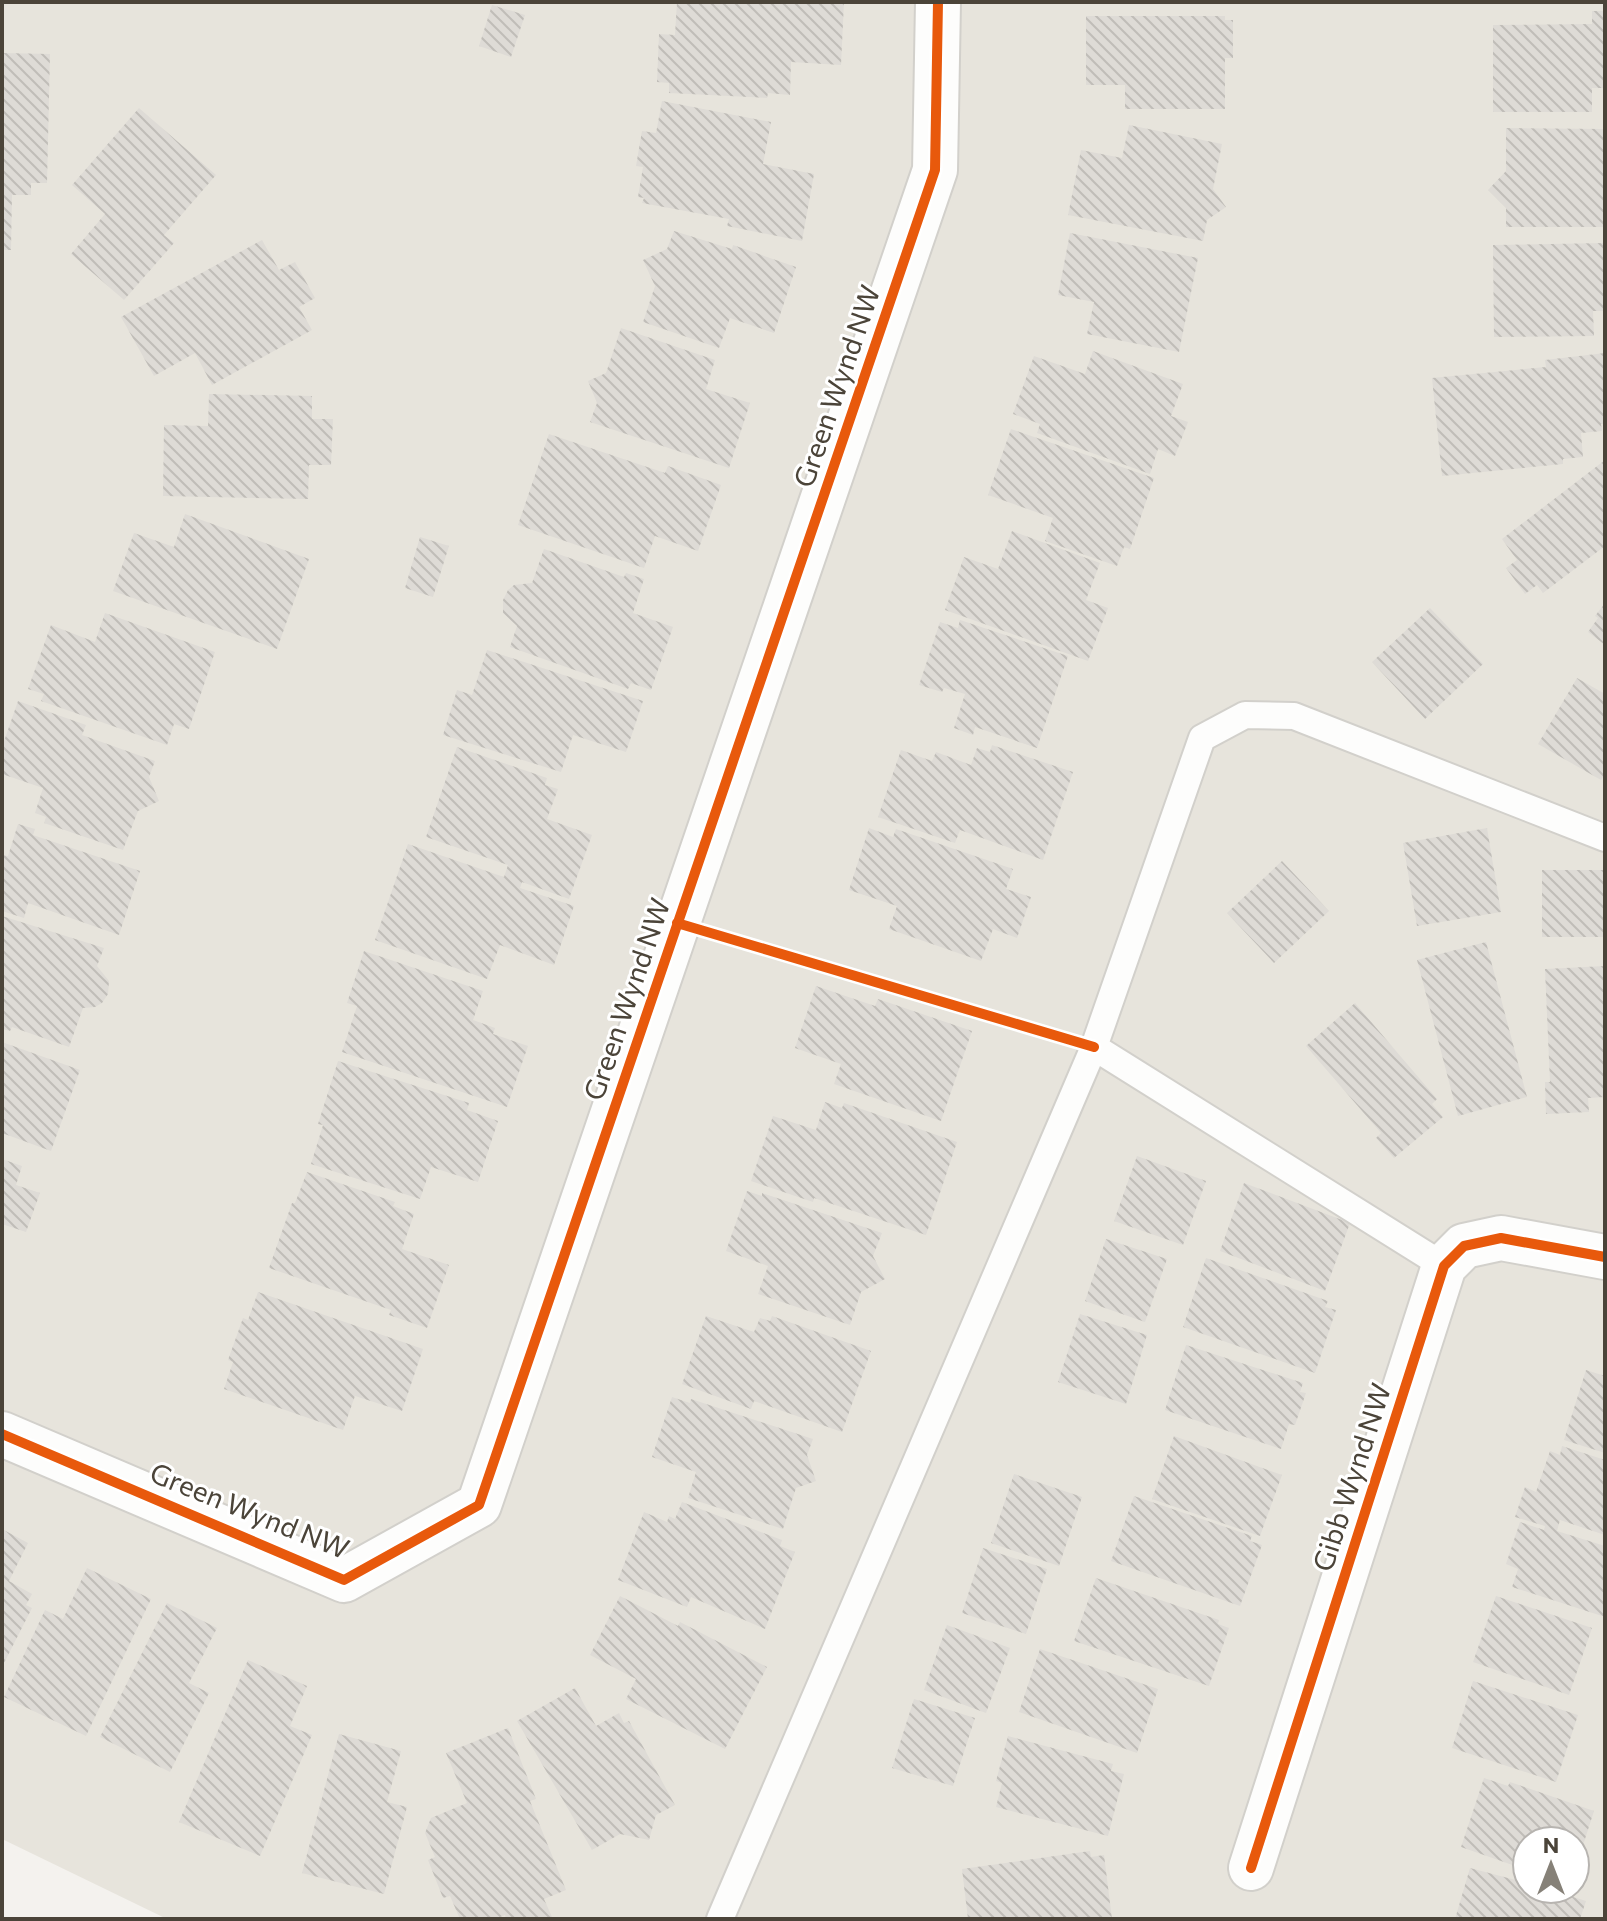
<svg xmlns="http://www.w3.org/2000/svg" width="1607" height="1921" font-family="Commissioner,sans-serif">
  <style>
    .residential { fill: #e7e4dc; fill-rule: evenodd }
    .building { fill: url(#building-back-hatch) }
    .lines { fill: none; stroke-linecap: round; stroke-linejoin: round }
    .service-casing { stroke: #d2d0cb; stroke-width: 30 }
    .minor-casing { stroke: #d2d0cb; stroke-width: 48 }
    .service { stroke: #fdfdfc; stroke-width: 26 }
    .minor { stroke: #fdfdfc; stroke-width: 44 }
    .cycleway-casing { stroke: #fff; stroke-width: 15 }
    .cycleway { stroke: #e8590c; stroke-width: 10 }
    .labels { text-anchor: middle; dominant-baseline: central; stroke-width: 6; stroke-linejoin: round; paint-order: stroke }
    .street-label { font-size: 28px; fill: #4b4439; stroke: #fff }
  </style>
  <defs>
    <pattern id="building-back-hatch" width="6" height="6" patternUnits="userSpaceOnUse" patternTransform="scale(2)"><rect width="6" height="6" fill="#dedbd6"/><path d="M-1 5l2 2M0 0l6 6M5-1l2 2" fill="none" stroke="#c0bdb8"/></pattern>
  </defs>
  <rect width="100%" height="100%" fill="#f4f2ee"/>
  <path class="residential" d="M2,2H1605V1919H167L2,1839ZM1527,1841H1575V1889H1527Z"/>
  <path class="building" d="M677,2H844L841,65L791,62L790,95L768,93L767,98L669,93V83L657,82L659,34L675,35Z
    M492,5L525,15L511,57L479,46Z
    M1592,11H1605V88H1592V112H1493V25L1592,24Z
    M1086,16H1225V20H1233V58H1225V109H1125V85H1086Z
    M2,53L50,54L47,183H31V195H12L11,250H2Z
    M662,101L771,122L763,164L814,174L802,241L727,226L729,219L642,203L644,198L638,197L643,167L636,166L642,131L656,133Z
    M139,108L216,175L164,235L174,243L124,300L71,254L105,214L72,185Z
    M1129,125L1222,144L1213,189L1226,207L1207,220L1203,241L1068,215L1081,150L1122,158Z
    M1506,128L1604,129L1605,227H1506V208L1488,190L1506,171Z
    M674,231L732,249L733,245L796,267L774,333L730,318L719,348L643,322L655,286L643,260L667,249Z
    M1070,233L1198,258L1179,352L1087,334L1094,302L1058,295Z
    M262,240L279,270L295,262L315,298L299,307L312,330L212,385L195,353L154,376L121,317Z
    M1605,243V311H1593L1594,336L1494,337L1493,245Z
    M621,328L715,360L706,389L750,403L729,468L590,422L597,403L588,381L606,373Z
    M1093,351L1183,384L1171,416L1188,422L1175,456L1158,449L1150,474L1037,433L1040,424L1013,414L1034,356L1085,374Z
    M1605,353V424H1601L1602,431L1581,433L1583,457L1563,459V464L1442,476L1432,378L1546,367L1545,360Z
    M209,394L312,396V419H333L331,465H309L308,499L163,496L164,425L208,426Z
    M1011,429L1154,478L1130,549L1124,547L1117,566L1045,541L1053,518L988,495Z
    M549,434L665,473L668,466L721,485L698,551L655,536L644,568L518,525Z
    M1605,460V546L1543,593L1537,585L1525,594L1506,568L1517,560L1502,539Z
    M185,514L309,559L277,649L113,591L134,533L174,547Z
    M1012,531L1100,563L1086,600L1108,608L1088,661L945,610L964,557L998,569Z
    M420,537L449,546L433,597L405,588Z
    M544,549L624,577L626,573L644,579L633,613L673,627L651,690L631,683L628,689L510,647L517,626L503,613V600L508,590L514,585L532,583Z
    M1605,603V645L1588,632L1598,618L1595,616Z
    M1430,608L1483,664L1425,719L1372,662Z
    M105,613L215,652L189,729L174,724L167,745L41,701L44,694L28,689L51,625L95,642Z
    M960,620L1068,656L1037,748L975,727L973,735L954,728L965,694L944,688L942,692L919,685L940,622L958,628Z
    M487,650L643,701L626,752L573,735L561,772L443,735L457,690L472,695Z
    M1577,678L1605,694V774L1601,780L1538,744Z
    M18,701L86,725L82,735L155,761L149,777L159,801L138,811L123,850L44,823L46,817L35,813L43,788L2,774V747Z
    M992,745L1073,772L1043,860L960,830L955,843L878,817L901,750L932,761L936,752L971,765L977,748L990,752Z
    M457,747L547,778L545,785L558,789L547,819L592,835L569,899L522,882L520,888L574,906L554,965L500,945L487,979L375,940L408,844L504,877L508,865L426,837Z
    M18,824L35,829L33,835L140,871L119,935L28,903L24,918L2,911V855L8,856Z
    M869,828L893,837L896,829L1013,869L1006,889L1031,897L1017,938L993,929L981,961L889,929L897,906L849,890Z
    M1487,828L1501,912L1417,926L1403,843Z
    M1282,861L1329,911L1274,963L1227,913Z
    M1542,870H1605V937H1542Z
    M2,916L104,948L97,966L109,981L108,994L102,1003L95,1007L83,1008L69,1047L12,1027L10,1031L2,1029Z
    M1486,942L1527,1097L1458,1116L1417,960Z
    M364,951L483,991L473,1020L495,1028L493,1034L528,1046L507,1107L342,1052L357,1006L347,1003Z
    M1605,966V1097L1588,1098L1589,1112L1546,1114L1545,1082H1550L1545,969Z
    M816,986L875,1006L878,999L972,1031L941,1121L834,1084L841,1064L795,1048Z
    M1355,1003L1437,1099L1432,1104L1443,1117L1394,1158L1376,1138L1381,1133L1306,1046Z
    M2,1042L80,1070L51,1151L2,1133Z
    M338,1061L469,1103L467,1110L498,1121L478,1182L431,1167L420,1199L311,1164L323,1125L318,1124Z
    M825,1102L842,1108L844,1103L957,1142L926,1235L814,1198L813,1202L751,1181L773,1116L816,1130Z
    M1137,1156L1206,1181L1183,1245L1114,1221Z
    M2,1159L22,1166L16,1185L40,1193L26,1232L2,1224Z
    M307,1172L395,1202L393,1206L414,1214L402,1249L449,1265L427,1328L389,1315L391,1310L269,1268L292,1203H295Z
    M1244,1183L1350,1223L1325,1291L1220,1251Z
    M747,1191L762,1196V1193L882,1233L873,1256L885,1279L861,1292L850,1325L758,1294L768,1266L726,1251Z
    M1106,1239L1167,1259L1145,1322L1085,1301Z
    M1206,1258L1328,1301L1325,1307L1336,1310L1315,1373L1183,1327Z
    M258,1292L423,1349L402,1411L355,1396L343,1430L224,1389L233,1362L228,1360L243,1318L248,1320Z
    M1080,1314L1147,1335L1126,1404L1058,1382Z
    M706,1316L754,1332L760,1318L770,1321L772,1316L871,1351L842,1432L754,1401L751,1409L682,1384Z
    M1186,1345L1303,1383L1300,1392L1306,1393L1295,1425L1289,1424L1281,1449L1165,1410Z
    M1586,1370L1605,1376V1453L1564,1440Z
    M672,1397L690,1403L691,1399L813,1439L807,1455L816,1481L796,1488L783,1529L688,1498L696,1472L652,1457Z
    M1174,1436L1282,1475L1260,1536L1152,1499Z
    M1562,1446L1605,1460V1535L1560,1520L1557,1531L1605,1546V1617L1512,1587L1518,1569L1506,1564L1520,1522L1544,1530L1545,1526L1515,1517L1525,1487L1536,1492L1550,1451L1560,1455Z
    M1014,1474L1082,1497L1059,1566L991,1543Z
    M1134,1496L1252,1536L1250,1541L1262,1545L1240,1606L1111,1561Z
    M682,1502L782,1540L780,1546L795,1552L765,1629L691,1597L687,1607L618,1580L644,1512L667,1522L669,1516L675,1519Z
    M2,1529L28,1543L9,1581L32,1594L26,1605L32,1608L2,1667Z
    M983,1548L1047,1569L1026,1634L962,1613Z
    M87,1568L151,1599L86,1736L4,1697L45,1610L63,1619Z
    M1096,1578L1219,1620L1218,1624L1229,1628L1209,1686L1074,1641Z
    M620,1596L678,1626L680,1622L767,1667L725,1749L626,1699L636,1679L590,1655Z
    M1496,1596L1592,1628L1569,1695L1473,1662Z
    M167,1603L217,1628L189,1683L209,1693L170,1772L100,1737Z
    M947,1625L1010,1648L986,1713L924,1690Z
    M1040,1649L1158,1689L1137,1753L1019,1712Z
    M248,1660L307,1686L290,1726L312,1735L260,1856L179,1822Z
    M1473,1681L1578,1715L1556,1782L1452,1748Z
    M575,1688L596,1726L619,1713L624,1723L629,1721L675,1805L656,1815L649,1840L620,1834L592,1850L517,1721Z
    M914,1699L975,1718L953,1786L892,1768Z
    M508,1728L536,1799L530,1801L566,1890L544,1899L552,1917L548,1919H506L505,1915L495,1919H460L450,1896L443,1898L428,1860L435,1857L425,1833L431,1818L467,1803L446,1753Z
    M339,1734L401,1751L387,1802L407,1807L384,1894L302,1873Z
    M1008,1736L1113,1764L1111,1771L1124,1774L1108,1836L996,1807L1002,1783L996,1781Z
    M1484,1778L1508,1786L1510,1782L1594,1811L1576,1867L1575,1841H1527V1870L1461,1847Z
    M1090,1851L1091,1857L1104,1855L1112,1919H968L962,1869Z
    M1470,1868L1527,1883V1889H1548L1586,1901L1580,1919H1455Z"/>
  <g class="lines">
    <defs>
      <path id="service" d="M1094,1047L1444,1266
        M720,1919L1094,1047L1202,738L1245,715L1294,716L1605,838"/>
      <path id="minor" d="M2,1434L344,1580L479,1505L935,170L938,2
        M1251,1868L1444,1266L1464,1246L1501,1238L1605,1257"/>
    </defs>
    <use href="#service" class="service-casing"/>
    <use href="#minor" class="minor-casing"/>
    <use href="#service" class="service"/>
    <use href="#minor" class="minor"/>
    <defs>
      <path id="cycleway" d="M677,923L1094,1047
        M2,1434L344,1580L479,1505L935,170L938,2
        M1251,1868L1444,1266L1464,1246L1501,1238L1605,1257"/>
    </defs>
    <use href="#cycleway" class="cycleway-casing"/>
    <use href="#cycleway" class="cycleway"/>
  </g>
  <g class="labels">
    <g class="street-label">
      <text transform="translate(836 386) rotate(-71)">Green Wynd NW</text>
      <text transform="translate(626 999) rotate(-71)">Green Wynd NW</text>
      <text transform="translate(1351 1477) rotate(-72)">Gibb Wynd NW</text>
      <text transform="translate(250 1510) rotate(22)">Green Wynd NW</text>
    </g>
  </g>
  <rect width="1607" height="1921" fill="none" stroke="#4b4439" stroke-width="8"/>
  <g transform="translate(1551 1865)"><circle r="38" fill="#ffffff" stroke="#b7b4b0" stroke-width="2"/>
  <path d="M0-6L14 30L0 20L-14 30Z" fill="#868178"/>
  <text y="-12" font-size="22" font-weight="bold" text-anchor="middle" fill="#4b4439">N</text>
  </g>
</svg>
